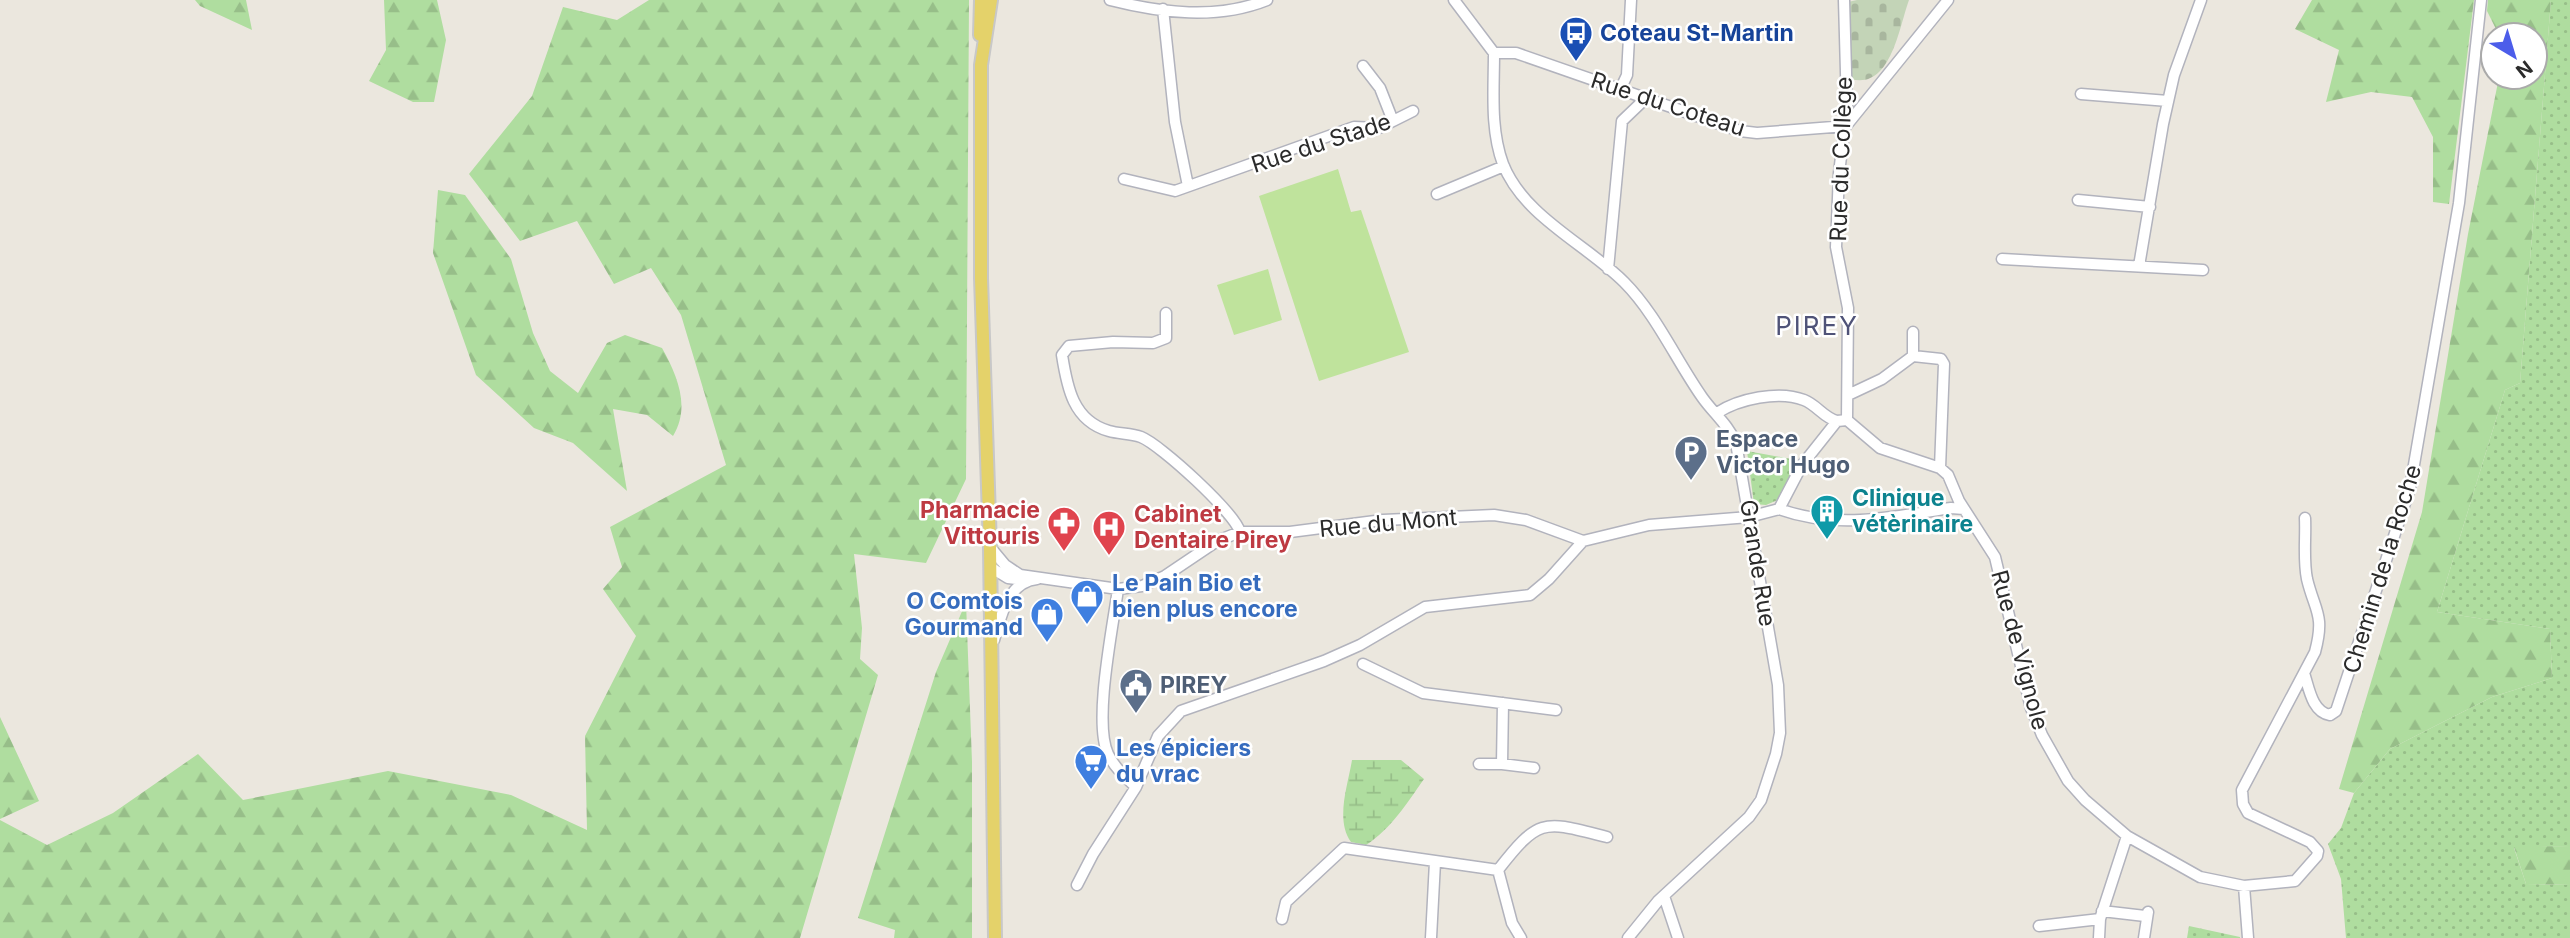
<svg xmlns="http://www.w3.org/2000/svg" width="2570" height="938" font-family="Inter,sans-serif">
  <style>
    .grass { fill: url(#grass-dots) }
    .forest { fill: url(#forest-firs) }
    .wetland { fill: url(#wetland-marsh) }
    .cemetery { fill: url(#cemetery-stones) }
    .pitch { fill: #bfe39c }
    .lines { fill: none; stroke-linecap: round; stroke-linejoin: round }
    .minor-casing { stroke: #b2b3bd; stroke-width: 13 }
    .major-casing { stroke: #c8c8c8; stroke-width: 16 }
    .minor { stroke: #fff; stroke-width: 10 }
    .major { stroke: #e4d26a; stroke-width: 12 }
    .labels { text-anchor: middle; dominant-baseline: central; stroke-width: 5; stroke-linejoin: round; paint-order: stroke }
    .transit-label { font-size: 23px; font-weight: bold; fill: #164399; stroke: #fff; text-anchor: start }
    .street-label { font-size: 23px; fill: #2b2b2b; stroke: #fff }
    .service-label { font-size: 23px; font-weight: bold; fill: #4e5e75; stroke: #fff; text-anchor: start }
    .culture-label { font-size: 23px; font-weight: bold; fill: #0d838f; stroke: #fff; text-anchor: start }
    .health-label { font-size: 23px; font-weight: bold; fill: #be3a42; stroke: #fff; text-anchor: end }
    .shop-label { font-size: 23px; font-weight: bold; fill: #366cbe; stroke: #fff; text-anchor: start }
    .quarter-label { font-size: 26px; letter-spacing: 2px; fill: #4f5378; stroke: #fff }
  </style>
  <defs>
    <pattern id="grass-dots" width="8" height="8" patternUnits="userSpaceOnUse" patternTransform="scale(1.75)"><rect width="8" height="8" fill="#afdd9f"/><path d="M2 2h.1M6 6h.1" fill="none" stroke="#97be89" stroke-width="1.8" stroke-linecap="round"/></pattern>
    <pattern id="forest-firs" width="22" height="20" patternUnits="userSpaceOnUse" patternTransform="scale(1.75)"><rect width="22" height="20" fill="#afdd9f"/><path d="M5 1l3.5 6h-7zM16 11l3.5 6h-7z" fill="#97be89"/></pattern>
    <pattern id="wetland-marsh" width="20" height="14" patternUnits="userSpaceOnUse" patternTransform="scale(1.75)"><rect width="20" height="14" fill="#afdd9f"/><path d="M1 5h8M5 5V1M11 12h8M15 12V8" fill="none" stroke="#97be89"/></pattern>
    <pattern id="cemetery-stones" width="16" height="16" patternUnits="userSpaceOnUse" patternTransform="scale(1.75)"><rect width="16" height="16" fill="#c3d4b7"/><path d="M2 7V4a2 2 0 0 1 4 0v3zM10 15v-3a2 2 0 0 1 4 0v3z" fill="#a8b69e"/></pattern>
  </defs>
  <rect width="100%" height="100%" fill="#ebe7de"/>
  <path class="grass" d="M2551,0H2570V846L2514,848L2526,884L2570,885V938H2346L2341,879L2328,844L2341,828L2354,793L2390,749L2492,697L2552,678L2550,629L2437,612L2505,390L2520,383Z
    M1747,451L1797,460L1780,499L1766,505L1754,504Z
    M2189,926L2240,937V938H2187Z"/>
  <path class="forest" d="M195,0H246L252,30L200,6Z
    M384,0H437L446,40L434,102H413L369,81L386,50Z
    M649,0H969L966,479L926,563L854,554L862,628L860,659L878,675L800,938H0V820L47,845L113,813L198,754L243,800L388,771L511,795L587,830L585,736L636,636L603,589L622,567L610,527L726,465L681,315L651,268L614,284L577,221L520,241L469,174L532,96L563,7L617,20Z
    M2312,0H2474L2449,204L2433,202V137L2412,97L2371,92L2326,102L2339,50L2295,29Z
    M2488,0H2551L2520,383L2505,390L2437,612L2550,629L2552,678L2492,697L2390,749L2354,793L2339,789L2422,512L2468,234L2499,77H2535V35H2499L2487,11Z
    M438,190L465,195L511,259L533,333L550,371L578,393L607,343L625,335L662,348C677,375 691,407 673,436L647,415L613,409L627,491L573,443L534,428L476,375L433,253Z
    M966,602L972,762V938H894L895,930L858,918L936,672Z
    M0,717L39,801L0,819Z
    M2570,846V885L2526,884L2514,847Z"/>
  <path class="wetland" d="M1352,760H1401L1424,779C1407,803 1391,829 1366,845L1351,842C1335,820 1348,785 1352,760Z"/>
  <path class="cemetery" d="M1857,0H1909C1899,27 1891,90 1851,79L1848,2Z"/>
  <path class="pitch" d="M1338,169L1351,212L1361,210L1409,352L1319,381L1259,196Z
    M1268,269L1282,320L1234,335L1217,285Z"/>
  <g class="lines">
    <defs>
      <path id="minor" d="M1110,0C1161,13 1217,20 1267,0
        M1454,0L1494,53
        M1163,9L1175,122L1188,186
        M1494,53C1494,90 1490,129 1503,164C1524,217 1586,244 1624,282C1656,314 1676,360 1702,397C1713,413 1728,424 1736,443L1778,685L1780,733L1776,754L1761,800L1749,817L1658,901L1628,938
        M1494,53H1516L1740,131L1757,133L1846,126
        M1363,66L1380,88L1393,121
        M1620,90L1627,75L1631,0
        M2081,94L2168,101
        M1846,126L1948,0
        M1124,179L1175,191L1354,127L1379,128L1413,111
        M1437,194L1504,166
        M2078,200L2150,207
        M2002,259L2203,270
        M2139,266L2163,124L2174,75L2201,0
        M1608,269L1622,121L1645,99
        M1166,313V338L1153,343L1113,342L1069,346L1062,355C1067,387 1073,421 1109,431C1119,434 1131,433 1141,437C1161,445 1235,513 1240,532
        M1913,356L1941,359L1944,364L1940,468
        M1913,356V332
        M1848,395L1882,379L1913,356
        M1717,413C1738,399 1779,390 1804,400C1817,405 1824,418 1837,421
        M1847,420L1880,448L1940,468L1948,475L1959,501L1995,557L2031,708L2042,735L2068,781L2085,800L2127,836L2200,877L2244,886L2295,881L2317,856L2318,851L2310,842L2248,813L2243,804L2242,790L2315,652C2325,614 2315,612 2307,579C2303,560 2306,537 2305,518
        M1779,509C1837,530 1892,517 1951,508L1964,509
        M990,547L1005,565L1020,575L1118,589L1142,586L1165,576L1217,541L1240,532H1290L1383,520L1494,515L1526,520L1583,541L1649,525L1749,517L1779,509L1802,465L1837,421L1847,420L1848,308L1836,247L1839,173L1847,108L1844,0
        M990,567L1008,578L1025,580
        M1118,589C1113,626 1093,722 1108,754C1114,767 1125,777 1136,787
        M994,640C1001,617 1007,582 1037,579
        M1363,664L1423,693L1556,710
        M2304,673C2309,688 2312,712 2330,715L2336,711L2410,488L2459,203L2481,0
        M1503,703L1502,764L1534,768
        M1479,764H1502
        M1498,870C1540,816 1544,821 1607,837
        M1077,885L1093,854L1136,787L1158,736L1181,711L1324,661L1360,645L1425,607L1530,595L1549,579L1583,541
        M2244,886L2248,938
        M1664,896L1678,938
        M2102,911L2145,916
        M1282,919L1286,902L1344,848L1498,870L1512,923L1521,938
        M2039,926L2100,919
        M1431,938L1435,862
        M2099,938L2100,919L2127,836
        M2144,938L2148,912"/>
      <path id="major" d="M991,0L981,65V278L990,547L995,938
        M980,35L981,0"/>
    </defs>
    <use href="#minor" class="minor-casing"/>
    <use href="#major" class="major-casing"/>
    <use href="#minor" class="minor"/>
    <use href="#major" class="major"/>
  </g>
  <defs>
    <symbol id="bus-pin" viewBox="-11 -11 22 30"><path d="M0 17L-7.5 6A9.5 9.5 0 1 1 7.5 6Z" fill="#1a4fb4" stroke="#fff"/><path d="M-5-6H5V4H4V6H2V4H-2V6H-4V4H-5ZM-3.5-4V0h7V-4ZM-3.5 1.2v1.5H-2V1.2ZM2 1.2v1.5H3.5V1.2Z" fill="#fff"/></symbol>
    <symbol id="parking-pin" viewBox="-11 -11 22 30"><path d="M0 17L-7.5 6A9.5 9.5 0 1 1 7.5 6Z" fill="#5c6f8a" stroke="#fff"/><path d="M-3.5-5.5H1a3.5 3.5 0 0 1 0 7H-1V5.5H-3.5ZM-1-3.4V-.6H.8a1.4 1.4 0 0 0 0-2.8Z" fill="#fff"/></symbol>
    <symbol id="building-pin" viewBox="-11 -11 22 30"><path d="M0 17L-7.5 6A9.5 9.5 0 1 1 7.5 6Z" fill="#0f9aa8" stroke="#fff"/><path d="M-4-6H4V6H1V3H-1V6H-4ZM-2.5-4.3h1.7v1.8h-1.7ZM.8-4.3h1.7v1.8H.8ZM-2.5-1h1.7V.8h-1.7ZM.8-1h1.7V.8H.8Z" fill="#fff"/></symbol>
    <symbol id="pharmacy-pin" viewBox="-11 -11 22 30"><path d="M0 17L-7.5 6A9.5 9.5 0 1 1 7.5 6Z" fill="#e0444e" stroke="#fff"/><path d="M-2-6h4v4h4v4h-4v4h-4v-4h-4v-4h4Z" fill="#fff"/></symbol>
    <symbol id="hospital-pin" viewBox="-11 -11 22 30"><path d="M0 17L-7.5 6A9.5 9.5 0 1 1 7.5 6Z" fill="#e0444e" stroke="#fff"/><path d="M-5-5h3v3.5h4V-5h3V5h-3V1.5h-4V5h-3Z" fill="#fff"/></symbol>
    <symbol id="shop-pin" viewBox="-11 -11 22 30"><path d="M0 17L-7.5 6A9.5 9.5 0 1 1 7.5 6Z" fill="#3f7fe0" stroke="#fff"/><path d="M-5-2.5h2.3a2.7 3.5 0 0 1 5.4 0H5L5.5 6h-11ZM-1.5-2.5h3a1.5 2.3 0 0 0-3 0Z" fill="#fff"/></symbol>
    <symbol id="civic-pin" viewBox="-11 -11 22 30"><path d="M0 17L-7.5 6A9.5 9.5 0 1 1 7.5 6Z" fill="#5c6f8a" stroke="#fff"/><path d="M-.6-6.5H3V-4.5H.6V-3L4-1V1h2V6H-6V1h2V-1L-.6-3ZM-1.2 2.5V6h2.4V2.5Z" fill="#fff"/></symbol>
    <symbol id="supermarket-pin" viewBox="-11 -11 22 30"><path d="M0 17L-7.5 6A9.5 9.5 0 1 1 7.5 6Z" fill="#3f7fe0" stroke="#fff"/><path d="M-6-5.5h2.5l.6 2H6L4.5 2H-2.5L-4.4-4H-6ZM-1.5 3.2a1.3 1.3 0 1 0 .1 0ZM3 3.2a1.3 1.3 0 1 0 .1 0Z" fill="#fff"/></symbol>
  </defs>
  <g fill-rule="evenodd">
    <use href="#bus-pin" x="1557" y="14" width="38" height="52"/>
    <use href="#parking-pin" x="1672" y="433" width="38" height="52"/>
    <use href="#building-pin" x="1808" y="492" width="38" height="52"/>
    <use href="#pharmacy-pin" x="1045" y="504" width="38" height="52"/>
    <use href="#hospital-pin" x="1090" y="508" width="38" height="52"/>
    <use href="#shop-pin" x="1068" y="577" width="38" height="52"/>
    <use href="#shop-pin" x="1028" y="595" width="38" height="52"/>
    <use href="#civic-pin" x="1117" y="666" width="38" height="52"/>
    <use href="#supermarket-pin" x="1072" y="742" width="38" height="52"/>
  </g>
  <g class="labels">
    <g class="transit-label">
      <text x="1600" y="33">Coteau St-Martin</text>
    </g>
    <g class="street-label">
      <text transform="translate(1668 104) rotate(18)">Rue du Coteau</text>
      <text transform="translate(1321 143) rotate(-18)">Rue du Stade</text>
      <text transform="translate(1841 159) rotate(-88)">Rue du Collège</text>
      <text transform="translate(1388 523) rotate(-5)">Rue du Mont</text>
      <text transform="translate(1758 563) rotate(81)">Grande Rue</text>
      <text transform="translate(2382 569) rotate(-73)">Chemin de la Roche</text>
      <text transform="translate(2020 650) rotate(75)">Rue de Vignole</text>
    </g>
    <g class="service-label">
      <text x="1716" y="439">Espace<tspan x="1716" dy="26">Victor Hugo</tspan></text>
      <text x="1160" y="685">PIREY</text>
    </g>
    <g class="culture-label">
      <text x="1852" y="498">Clinique<tspan x="1852" dy="26">vétèrinaire</tspan></text>
    </g>
    <g class="health-label">
      <text x="1040" y="510">Pharmacie<tspan x="1040" dy="26">Vittouris</tspan></text>
      <text x="1134" y="514" text-anchor="start">Cabinet<tspan x="1134" dy="26">Dentaire Pirey</tspan></text>
    </g>
    <g class="shop-label">
      <text x="1112" y="583">Le Pain Bio et<tspan x="1112" dy="26">bien plus encore</tspan></text>
      <text x="1023" y="601" text-anchor="end">O Comtois<tspan x="1023" dy="26">Gourmand</tspan></text>
      <text x="1116" y="748">Les épiciers<tspan x="1116" dy="26">du vrac</tspan></text>
    </g>
    <g class="quarter-label">
      <text x="1817" y="325">PIREY</text>
    </g>
  </g>
  <g transform="translate(2514 56) rotate(142)"><circle r="33" fill="#ffffff" stroke="#aaaaaa" stroke-width="2"/>
  <path d="M0-5L12 26L0 18L-12 26Z" fill="#4c5dea"/>
  <text y="-10" font-size="19" font-weight="bold" text-anchor="middle" fill="#2b2b2b">N</text>
  </g>
</svg>
